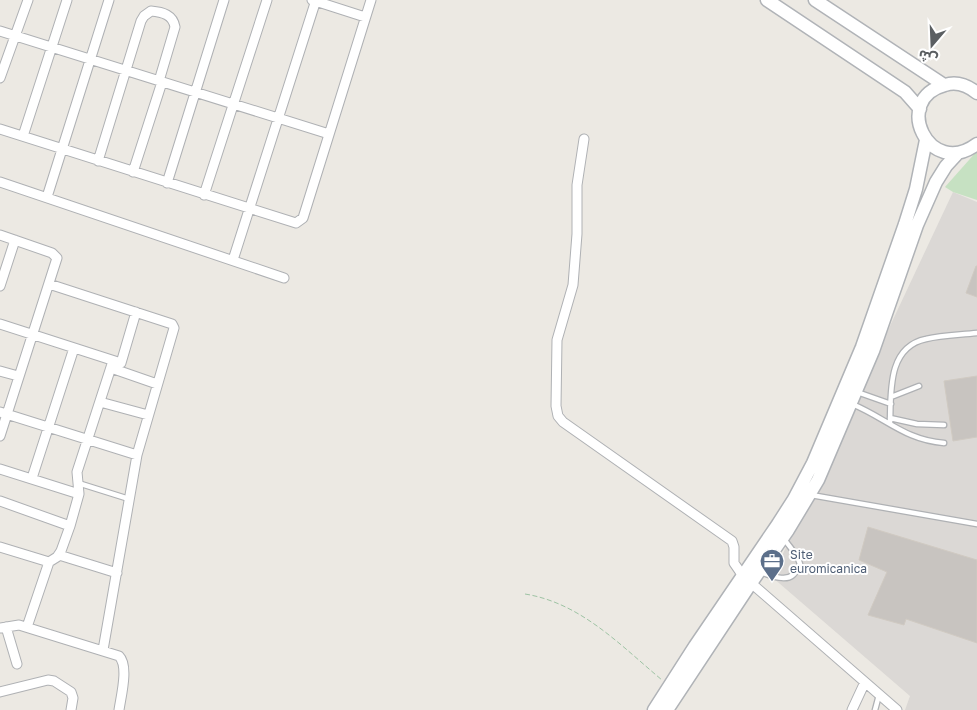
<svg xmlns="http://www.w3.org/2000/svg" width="977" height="710" font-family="'Golos Text','Noto Sans Arabic',sans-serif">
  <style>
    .industrial { fill: #dbd8d5 }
    .green { fill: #c6e1c2 }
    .building { fill: #c8c4c0; stroke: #d0cac2 }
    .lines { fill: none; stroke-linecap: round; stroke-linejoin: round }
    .lane-casing { stroke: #afb1b4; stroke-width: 7 }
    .street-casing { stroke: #afb1b4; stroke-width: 11 }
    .secondary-casing { stroke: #b0b3b7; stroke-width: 15 }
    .path { stroke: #9ec3a4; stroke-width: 1; stroke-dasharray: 5 2.5; stroke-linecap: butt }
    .lane { stroke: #fff; stroke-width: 4.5 }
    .street { stroke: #fff; stroke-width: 9 }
    .secondary { stroke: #fff; stroke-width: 12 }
    .labels { text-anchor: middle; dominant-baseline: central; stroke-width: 4; stroke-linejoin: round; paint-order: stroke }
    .service-label { font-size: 12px; fill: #4e5e75; stroke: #fff; text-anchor: start }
  </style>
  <rect width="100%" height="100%" fill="#ece9e3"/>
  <path class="industrial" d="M953,192L977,202V710H905L910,696L772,577Z"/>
  <path class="green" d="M977,151V200L953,192L945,187Z"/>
  <path class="building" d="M976,266H977V297L966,293Z
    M977,376V437L953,441L944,381Z
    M868,527L977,560V643L906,619L904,625L868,615L887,572L859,560Z"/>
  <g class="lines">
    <defs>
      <path id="lane" d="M857,392L891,404
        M891,397L919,386
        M852,404C886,418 905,440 944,443
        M890,418L917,424L944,425
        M890,424C891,393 887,347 926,339C943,335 960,335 977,333
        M78,483L129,499
        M811,495L977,524
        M760,572C769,575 785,582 793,575C796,573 798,567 800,564L797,556L784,539
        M875,710L879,695"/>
      <path id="street" d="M312,0L365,17
        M0,31L329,134
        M0,78L28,0
        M0,129L296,223L303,218L371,0
        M23,136L67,0
        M584,139L577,185V234L573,285L557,340L556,406L558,416L563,422L732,541L734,547V563L743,576L897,710
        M98,161L141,21L144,16L151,11C163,12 173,15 175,27L159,81
        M133,172L162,82
        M0,182L284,278
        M167,183L224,0
        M204,195L267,0
        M47,197L109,0
        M0,235L52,253L57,258L0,436
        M233,260L316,0
        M49,284L172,324L174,328L137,455L103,650
        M0,286L15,240
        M0,324L121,363L136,312
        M111,368L157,384
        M0,371L18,376
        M100,402L148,415
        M0,412L137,455
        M0,469L79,494
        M32,478L74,348
        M0,501L70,526
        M0,547L49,562
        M59,555L117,573
        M6,627L17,664
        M27,627L49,562L57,557L61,551L70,526L79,494L77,472L113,361
        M0,628L19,625L119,656C129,666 121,696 119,710
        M0,692L48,680L54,681L71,692L73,698L71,710
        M852,710L865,682"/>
      <path id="secondary" d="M767,0L905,92L920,109
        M815,0L944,85
        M977,93C967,85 957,81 945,85C891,99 929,180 977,144
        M654,710L695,646L778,524L794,499L813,463L862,347L905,224L916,189L926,140
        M667,710L751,583L788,530L818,480L873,351L917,225L936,182L946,166L958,153"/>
    </defs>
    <use href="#lane" class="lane-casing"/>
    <use href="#street" class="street-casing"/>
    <use href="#secondary" class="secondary-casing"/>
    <path class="path" d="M525,594C581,603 620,645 662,680"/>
    <use href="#lane" class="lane"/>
    <use href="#street" class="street"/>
    <use href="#secondary" class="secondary"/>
  </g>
  <defs>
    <symbol id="office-pin" viewBox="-11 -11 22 30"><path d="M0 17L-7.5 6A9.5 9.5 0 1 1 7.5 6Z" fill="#5c6f8a" stroke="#fff"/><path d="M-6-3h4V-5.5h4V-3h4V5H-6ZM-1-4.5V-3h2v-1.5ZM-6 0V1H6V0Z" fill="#fff"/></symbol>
  </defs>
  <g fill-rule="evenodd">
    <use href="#office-pin" x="758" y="547" width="28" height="38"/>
  </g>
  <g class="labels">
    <g class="service-label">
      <text x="790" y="554">Site<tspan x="790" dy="14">euromicanica</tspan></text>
    </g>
  </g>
  <g transform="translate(932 45) rotate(199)" stroke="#ffffff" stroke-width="4" paint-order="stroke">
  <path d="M0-4L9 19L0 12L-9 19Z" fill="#5b5f62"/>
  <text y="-8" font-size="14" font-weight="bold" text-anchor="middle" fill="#5b5f62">ش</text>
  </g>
</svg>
